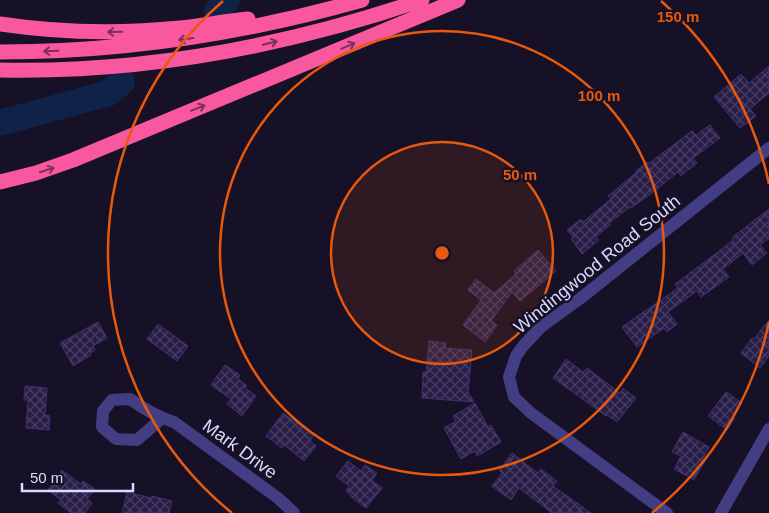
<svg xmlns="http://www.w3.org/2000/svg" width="769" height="513" font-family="Helvetica,sans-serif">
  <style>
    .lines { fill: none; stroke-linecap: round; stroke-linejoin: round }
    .river { stroke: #0f2248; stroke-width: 26 }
    .building { fill: url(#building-cross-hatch); stroke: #403073 }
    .minor { stroke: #433e84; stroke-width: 12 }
    .highway { stroke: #f9589f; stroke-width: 15 }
    .oneway { stroke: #7c315d }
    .ring { fill: none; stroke: #e8590c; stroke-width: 2.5 }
    .labels { text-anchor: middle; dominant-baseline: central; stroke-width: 5; stroke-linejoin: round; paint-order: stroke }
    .street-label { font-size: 18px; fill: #ded9fe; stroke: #161127 }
    .centre { fill: #e8590c; stroke: #161127; stroke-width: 2.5 }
    .ring-label { font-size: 15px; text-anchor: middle; font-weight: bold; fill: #e8590c; stroke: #161127; stroke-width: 5; stroke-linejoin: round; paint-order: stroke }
  </style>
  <defs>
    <pattern id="building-cross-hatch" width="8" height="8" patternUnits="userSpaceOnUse" patternTransform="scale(1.25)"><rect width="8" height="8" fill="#281e48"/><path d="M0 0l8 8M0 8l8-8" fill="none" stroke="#473e63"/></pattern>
  </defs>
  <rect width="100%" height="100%" fill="#161127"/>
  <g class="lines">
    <path class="river" d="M217,11L227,0
      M0,123L109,93L122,82"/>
  </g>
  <path class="building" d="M769,66V93L750,109L756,116L740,128L714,97L741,74L749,83Z
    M710,125L720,138L693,158L697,163L681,176L678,172L656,190L631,208L630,207L609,223L610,225L596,237L599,240L582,254L571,239L573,237L567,230L581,219L583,222L611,199L608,196L637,172L636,171L647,162L648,164L692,131L696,135Z
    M769,209V238L760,245L767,253L752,265L743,253L723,269L729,277L701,297L697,291L668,312L677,324L667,332L664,328L637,347L622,327L678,288L675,284L718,252L732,241L734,236Z
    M538,250L556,271L520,301L512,292L491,321L497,325L485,342L463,325L481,300L468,290L476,279L494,293L516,274L514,271Z
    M769,320V356L760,368L741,353L752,338L754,339Z
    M98,322L107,338L93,346L95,350L90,353L91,355L73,366L60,343Z
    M158,324L188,346L177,361L147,339Z
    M429,341L446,343L445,348L472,350L468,392L474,402L422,398L423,372H426Z
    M566,359L583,372L587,368L620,393L623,388L636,398L617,422L607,415L606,416L553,378Z
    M225,365L240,375L238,379L247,386L245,388L256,396L242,416L227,404L231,399L211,385Z
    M25,386L47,388L45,415L50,416L49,430L26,428L28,400H24Z
    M726,392L742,403L732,417L735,418L727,430L708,416Z
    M475,403L488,427L491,425L501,442L477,456L475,451L461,459L444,428L456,421L453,416Z
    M283,413L314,435L310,441L316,446L304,461L284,445L282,448L266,436Z
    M683,432L709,447L702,460L705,461L694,480L674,469L681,456L672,452Z
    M512,453L538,473L541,469L557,481L553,486L591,513H552L519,488L511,500L492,486L502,473L499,470Z
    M348,461L361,471L365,465L377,473L372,480L382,488L366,508L350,496L351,495L346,491L349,486L336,476Z
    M62,470L81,484L83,481L95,489L87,499L92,503L85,513H71L58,503L61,500L48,490Z
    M127,492L151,498L152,496L172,501L169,513H122Z"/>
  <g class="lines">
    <path class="minor" d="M161,419L137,440L116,439L102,427L103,411L112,400L130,399C144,409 157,417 174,422L278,498L294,513
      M667,513L531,413L514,397L509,377L516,356L523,346L541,327L581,298L769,148
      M721,513L769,429"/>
    <path class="highway" d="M0,24C60,33 119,34 180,28C202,26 225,21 248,19
      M0,52C123,52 243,34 362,0
      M0,70C144,73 287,46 422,0
      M0,182L36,173L73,160L458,0"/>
  </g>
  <defs><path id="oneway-shaft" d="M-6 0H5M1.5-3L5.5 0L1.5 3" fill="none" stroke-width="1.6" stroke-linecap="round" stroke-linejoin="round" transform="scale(1.25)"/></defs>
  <g class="oneway">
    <use href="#oneway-shaft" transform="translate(115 32) rotate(179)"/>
    <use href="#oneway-shaft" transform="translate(186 39) rotate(172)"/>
    <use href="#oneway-shaft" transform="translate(270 43) rotate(-13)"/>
    <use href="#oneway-shaft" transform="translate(348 46) rotate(-23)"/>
    <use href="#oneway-shaft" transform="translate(51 51) rotate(178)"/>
    <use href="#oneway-shaft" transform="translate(198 108) rotate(-23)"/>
    <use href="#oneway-shaft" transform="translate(47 170) rotate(-18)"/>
  </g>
  <circle cx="442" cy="253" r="111" fill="#e8590c" fill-opacity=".12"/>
  <g class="ring">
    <circle cx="442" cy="253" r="111"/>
    <circle cx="442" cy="253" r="222"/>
    <path d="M769 322A334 334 0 0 1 652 513M232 513A334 334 0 0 1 223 1M661 1A334 334 0 0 1 769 184"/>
  </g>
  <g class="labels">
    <g class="street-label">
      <text transform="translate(597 264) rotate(-39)">Windingwood Road South</text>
      <text transform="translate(240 449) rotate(36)">Mark Drive</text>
    </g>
  </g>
  <circle cx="442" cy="253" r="8" class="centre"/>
  <g class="ring-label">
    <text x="678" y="22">150 m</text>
    <text x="599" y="101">100 m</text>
    <text x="520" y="180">50 m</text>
  </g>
  <path d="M22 483v8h111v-8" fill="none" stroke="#ded9fe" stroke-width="2.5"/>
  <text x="30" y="483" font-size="15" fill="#ded9fe" stroke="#161127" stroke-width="4" paint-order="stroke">50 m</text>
</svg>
